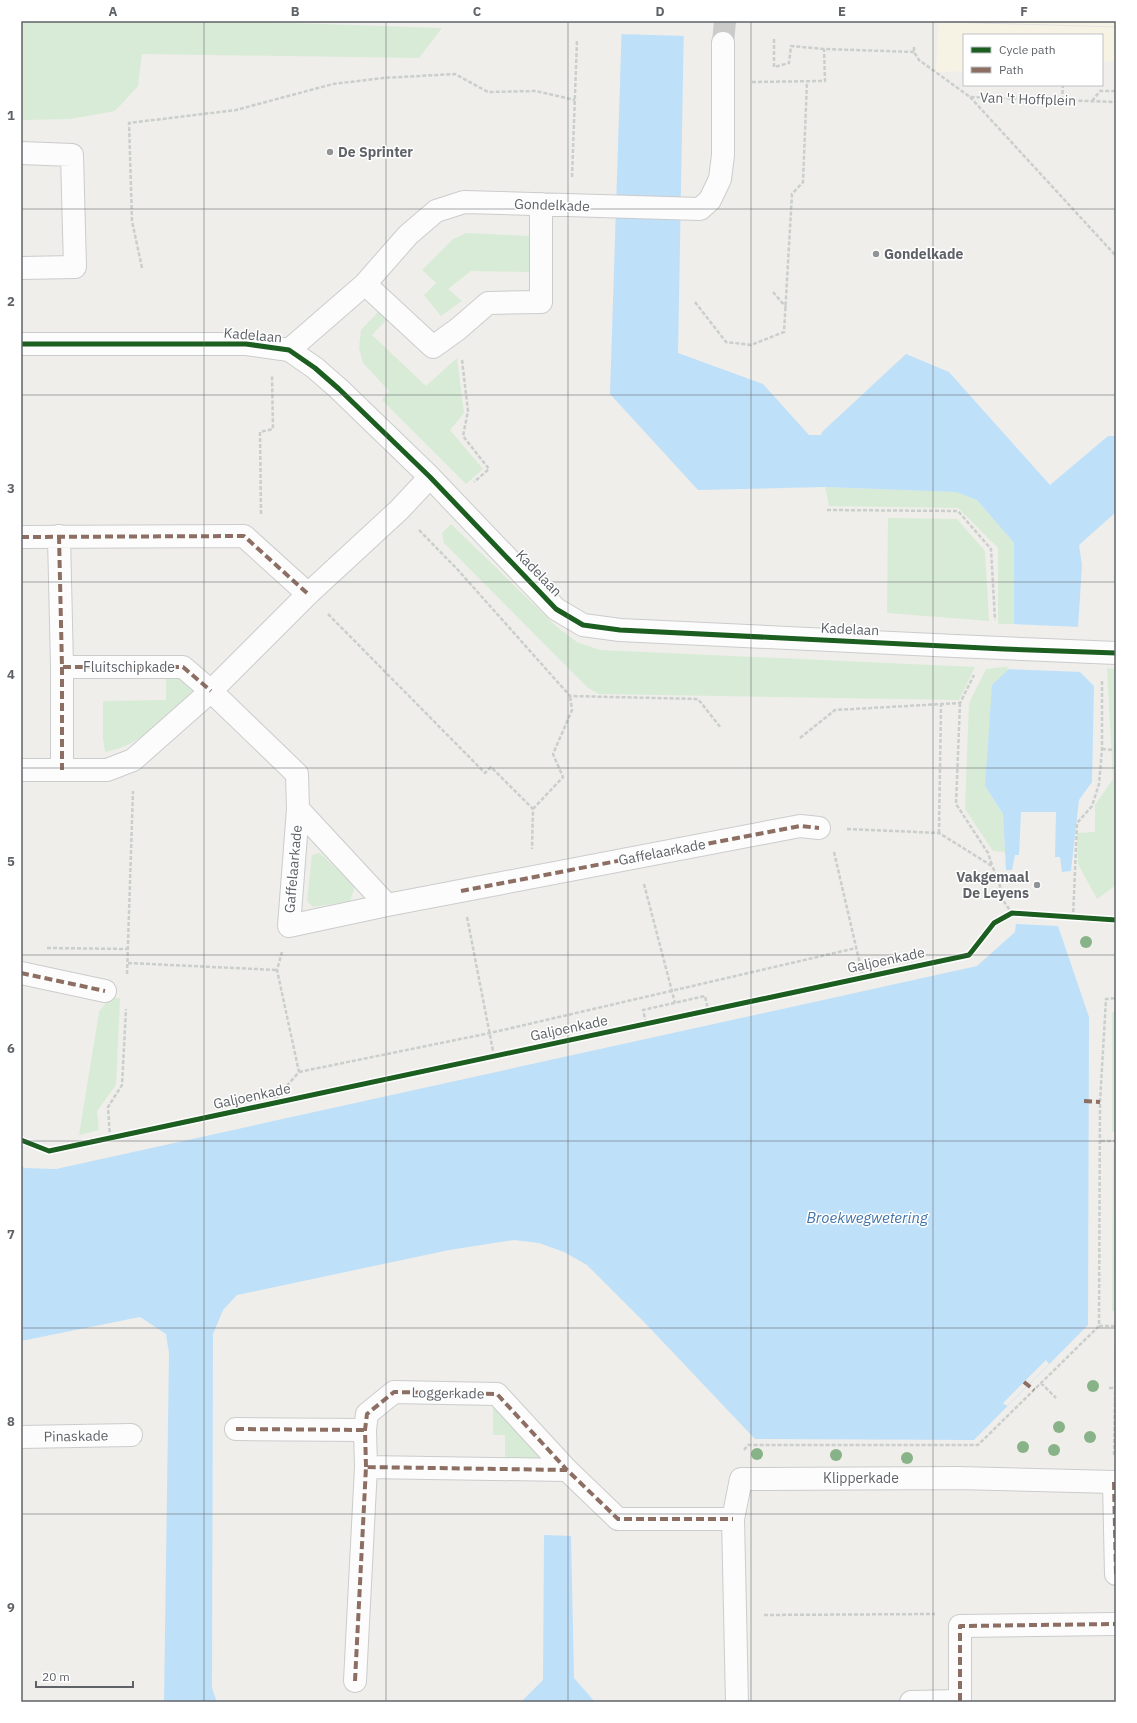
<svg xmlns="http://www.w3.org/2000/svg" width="1137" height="1723" font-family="'IBM Plex Sans',sans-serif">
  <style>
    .commercial { fill: #f7f3e4 }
    .green { fill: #d8ebd6 }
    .water { fill: #bfe0f9 }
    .pier { fill: #efeeea }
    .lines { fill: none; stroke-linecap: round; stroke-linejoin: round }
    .minor-tunnel { stroke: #cbcbca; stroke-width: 22; stroke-dasharray: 22 11; stroke-linecap: butt }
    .minor-casing { stroke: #cbcccc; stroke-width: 24 }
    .path { stroke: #cacfcc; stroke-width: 2.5; stroke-dasharray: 4 2; stroke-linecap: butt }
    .minor { stroke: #fdfcfc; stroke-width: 22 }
    .tram { stroke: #e4e4e4; stroke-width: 1 }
    .minor-bridge-casing { stroke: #cbcccc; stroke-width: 24; stroke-linecap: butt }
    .minor-bridge { stroke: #fdfcfc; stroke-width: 22 }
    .quiet { stroke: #8d6e63; stroke-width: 4; stroke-dasharray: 8 4; stroke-linecap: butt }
    .cycleway-casing { stroke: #fff; stroke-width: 8 }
    .cycleway { stroke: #1b5e20; stroke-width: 5 }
    .tree { fill: #88b388 }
    .grid { fill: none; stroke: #5f6368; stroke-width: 1; stroke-opacity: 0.55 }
    .poi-dot { fill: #919496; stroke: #fff; stroke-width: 1.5 }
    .labels { text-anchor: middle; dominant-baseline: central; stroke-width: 3; stroke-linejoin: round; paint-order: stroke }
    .street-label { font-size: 14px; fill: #5f6368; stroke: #fff }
    .poi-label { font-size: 14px; font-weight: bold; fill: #5f6368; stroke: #fff; text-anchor: start }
    .water-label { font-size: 15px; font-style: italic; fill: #4174aa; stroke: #fff }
    .neatline { fill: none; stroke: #5f6368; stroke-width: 1.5 }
    .grid-label { font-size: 13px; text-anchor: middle; font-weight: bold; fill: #5f6368 }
  </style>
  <rect width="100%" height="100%" fill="#efeeea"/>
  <path class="commercial" d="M939,21H1116V61L1102,62V35H964V71L936,72Z"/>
  <path class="green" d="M21,21H235L442,28L419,58L142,54L138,86L115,111L70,119L21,120Z
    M466,233L530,236L531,272L471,271L448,289L462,301L441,316L424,295L436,283L422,270L453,239Z
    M379,311L387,319L372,335L426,386L457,358L464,413L450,430L483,469L466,484L382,400L389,391L363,363L359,348L361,330Z
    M825,487L957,492L977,500L1014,543V624H998V548L958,508L829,506Z
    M888,518L957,519L985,551L989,621L887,613Z
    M451,524L557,627L577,642L600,650L975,667L959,700L599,694L588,688L444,543L442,533Z
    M1012,666L985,786L1003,814L1005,852L993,851L965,809L969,703L986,669Z
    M1107,668L1116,669V885L1097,899L1078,864L1077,833L1095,832V805L1113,779Z
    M166,677L193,680L199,685C171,711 145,745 105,752L103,738V701L166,700Z
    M320,853L355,886L350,901L313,907L307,901L312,855Z
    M109,998H120L116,1085L97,1111L99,1130L79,1135L99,1012Z
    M1112,1012H1116V1132H1112Z
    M1113,1148H1116V1312L1112,1311Z
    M493,1405L543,1454L542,1463L509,1462L505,1456V1435H493Z"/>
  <path class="water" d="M622,21H684L678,353L763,384L809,435H821L822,432L906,354L949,372L1050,485L1108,436H1116V512L1079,545L1082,565L1078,627L1077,669L1094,686L1092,782L1079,800L1071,871L1062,872L1060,857H1055L1056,812H1021L1019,855H1015L1012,870H1006L1003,814L985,786L992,685L1012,666L1014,624V543L977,500L956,492L825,487L698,490L610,394Z
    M1016,924L1058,926L1089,1017L1088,1325L974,1440L755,1439L645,1323L587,1265L564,1252L539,1243L514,1240L449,1250L237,1295L223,1310L213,1334L212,1688L217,1702H164L169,1353L166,1334L140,1317L21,1341V1166L25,1168L56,1169L977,966L1015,932Z
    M544,1535L571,1536L574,1678L595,1702H521L543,1680Z"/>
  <path class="pier" d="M620,21H686V36L619,34Z
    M1012,624L1080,627L1079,668L1083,672L1006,669L1010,665Z
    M1046,1360L1049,1364L1007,1406L1003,1403Z"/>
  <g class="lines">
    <path class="minor-tunnel" d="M723,43L725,21"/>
    <defs>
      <path id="minor" d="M21,153L72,155L75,267L21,268
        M365,284L433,347L458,329L488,303L541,302V204
        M21,344H246L289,350L315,368L339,389L430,477L556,609L583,625L620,630L955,646
        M289,350L365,284L408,235L436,211L464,202L700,209L710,200L720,179L723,155V43
        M59,536L62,667H183L211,691L297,774L298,809L289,926L387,905L800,826L819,828
        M21,537L244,536L308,594
        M62,667V770
        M21,770H107L133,760L211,691L308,594L399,510L430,477
        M298,809L387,905
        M21,973L105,991
        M236,1429L365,1430
        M21,1437L131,1435
        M366,1467L365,1430L367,1414L394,1392L497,1394L567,1470
        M355,1681L366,1467L567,1470L618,1519H733
        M737,1702L733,1519L741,1479L957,1478L1114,1482L1116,1574
        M911,1702L960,1701
        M960,1702V1626L1116,1624"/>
    </defs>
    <use href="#minor" class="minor-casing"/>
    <path class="path" d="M774,39V67L789,63L791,46L824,49L914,52
      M914,47V52L919,60L970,97L1116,102
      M752,82L825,81L824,49
      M970,97L1116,256
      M1062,100L1063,85
      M1092,101L1100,91H1116
      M572,177L577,40
      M142,268L132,221L129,123L236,110L333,84L383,78L455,74L488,92L536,91L575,100
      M773,292L786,307
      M695,302L726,342L751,345L784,332L792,194L803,182L807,81
      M462,360L468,411L463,436L489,469L474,482
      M827,510L958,511L991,549L995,620
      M261,514L260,432L273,429L272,375
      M419,530L458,570L570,696L698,699L721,728
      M328,614L485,773L491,767L533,809L532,849
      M960,703L956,804L988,853L992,865
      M800,738L835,710L960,703L974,675
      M1102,749L1116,750
      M533,809L563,777L553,754L572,710L570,696
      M847,829L939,833L992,866L999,880L1002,899L1012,913
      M939,833L941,704
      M834,852L863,977
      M644,884L675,1003
      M467,917L494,1056
      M1073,918L1077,823L1092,806L1099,784L1102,749V681
      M47,948L129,949
      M128,963L277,970
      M127,974L133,791
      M646,1023L643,1010L705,996L708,1010
      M299,1072L490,1033L856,948
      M271,1104L299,1072L277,970L282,952
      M110,1138L108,1107L122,1085L126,1009
      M1101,1141H1116
      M1099,1326H1116
      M1041,1383L1056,1398
      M1109,1388H1116
      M744,1450L748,1445H978L1099,1326L1100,1102L1106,999L1116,998
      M1114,1455L1116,1339
      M764,1615L935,1614"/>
    <use href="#minor" class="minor"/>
    <path class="tram" d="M913,21L1116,27"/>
    <defs>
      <path id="minor-bridge" d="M955,646L1116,653"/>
    </defs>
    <use href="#minor-bridge" class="minor-bridge-casing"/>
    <use href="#minor-bridge" class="minor-bridge"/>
    <path class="quiet" d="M59,536L62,667H183L211,691
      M21,537L244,536L308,594
      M62,667V770
      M461,891L800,826L819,828
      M21,973L105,991
      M1084,1101L1100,1102
      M1024,1382L1034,1390
      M236,1429L365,1430
      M366,1467L365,1430L367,1414L394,1392L497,1394L567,1470
      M1114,1482L1116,1574
      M355,1681L366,1467L567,1470L618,1519H733
      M960,1701V1626L1116,1624"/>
    <defs>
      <path id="cycleway" d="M21,344H246L289,350L315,368L339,389L430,477L556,609L583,625L620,630L1004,649L1116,653
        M21,1140L49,1151L969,955L994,923L1012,913L1116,920"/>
    </defs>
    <use href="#cycleway" class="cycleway-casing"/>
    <use href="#cycleway" class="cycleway"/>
  </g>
  <g class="tree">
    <circle cx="1086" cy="942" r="6"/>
    <circle cx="1093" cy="1386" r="6"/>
    <circle cx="1059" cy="1427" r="6"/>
    <circle cx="1090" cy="1437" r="6"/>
    <circle cx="1023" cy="1447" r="6"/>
    <circle cx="1054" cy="1450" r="6"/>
    <circle cx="757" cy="1454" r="6"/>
    <circle cx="836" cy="1455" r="6"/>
    <circle cx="907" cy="1458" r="6"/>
  </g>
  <path class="grid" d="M204,21V1702M386,21V1702M568,21V1702M751,21V1702M933,21V1702M21,209H1116M21,395H1116M21,582H1116M21,768H1116M21,955H1116M21,1141H1116M21,1328H1116M21,1514H1116"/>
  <g class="poi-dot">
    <circle cx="330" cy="152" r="4"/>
    <circle cx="876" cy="254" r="4"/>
    <circle cx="1037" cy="885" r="4"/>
  </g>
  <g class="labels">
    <g class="street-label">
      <text transform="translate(1028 99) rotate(2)">Van 't Hoffplein</text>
      <text transform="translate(552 205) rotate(2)">Gondelkade</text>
      <text transform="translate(253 335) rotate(5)">Kadelaan</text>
      <text transform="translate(539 573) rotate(46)">Kadelaan</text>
      <text transform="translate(850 629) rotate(3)">Kadelaan</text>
      <text x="129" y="667">Fluitschipkade</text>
      <text transform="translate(662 852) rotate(-11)">Gaffelaarkade</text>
      <text transform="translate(293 869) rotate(-85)">Gaffelaarkade</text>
      <text transform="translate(886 960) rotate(-12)">Galjoenkade</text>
      <text transform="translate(569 1028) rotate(-12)">Galjoenkade</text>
      <text transform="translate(252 1096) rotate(-12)">Galjoenkade</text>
      <text transform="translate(448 1393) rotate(1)">Loggerkade</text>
      <text transform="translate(76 1436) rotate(-1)">Pinaskade</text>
      <text x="861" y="1478">Klipperkade</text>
    </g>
    <g class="poi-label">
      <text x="338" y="152">De Sprinter</text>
      <text x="884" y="254">Gondelkade</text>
      <text x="1029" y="877" text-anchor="end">Vakgemaal<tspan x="1029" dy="16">De Leyens</tspan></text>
    </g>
    <g class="water-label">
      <text x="867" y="1217">Broekwegwetering</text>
    </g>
  </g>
  <rect width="1137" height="1723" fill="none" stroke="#ffffff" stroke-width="44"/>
  <rect x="963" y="34" width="140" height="52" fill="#ffffff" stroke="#bfc1c3"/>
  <rect x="971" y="47" width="20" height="6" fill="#1b5e20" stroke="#bfc1c3"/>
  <text x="999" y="54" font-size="12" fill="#5f6368">Cycle path</text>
  <rect x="971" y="67" width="20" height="6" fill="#8d6e63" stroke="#bfc1c3"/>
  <text x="999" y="74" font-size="12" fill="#5f6368">Path</text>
  <path d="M36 1681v6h97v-6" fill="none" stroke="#5f6368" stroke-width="2"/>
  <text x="42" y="1681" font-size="12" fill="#5f6368" stroke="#ffffff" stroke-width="3" paint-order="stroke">20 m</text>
  <rect x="22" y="22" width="1093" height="1679" class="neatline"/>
  <g class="grid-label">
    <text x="113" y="16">A</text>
    <text x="295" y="16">B</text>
    <text x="477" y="16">C</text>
    <text x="660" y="16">D</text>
    <text x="842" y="16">E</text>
    <text x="1024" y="16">F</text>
    <text x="11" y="120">1</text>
    <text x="11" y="306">2</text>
    <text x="11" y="493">3</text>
    <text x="11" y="679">4</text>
    <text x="11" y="866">5</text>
    <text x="11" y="1053">6</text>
    <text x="11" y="1239">7</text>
    <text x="11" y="1426">8</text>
    <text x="11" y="1612">9</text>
  </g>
</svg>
